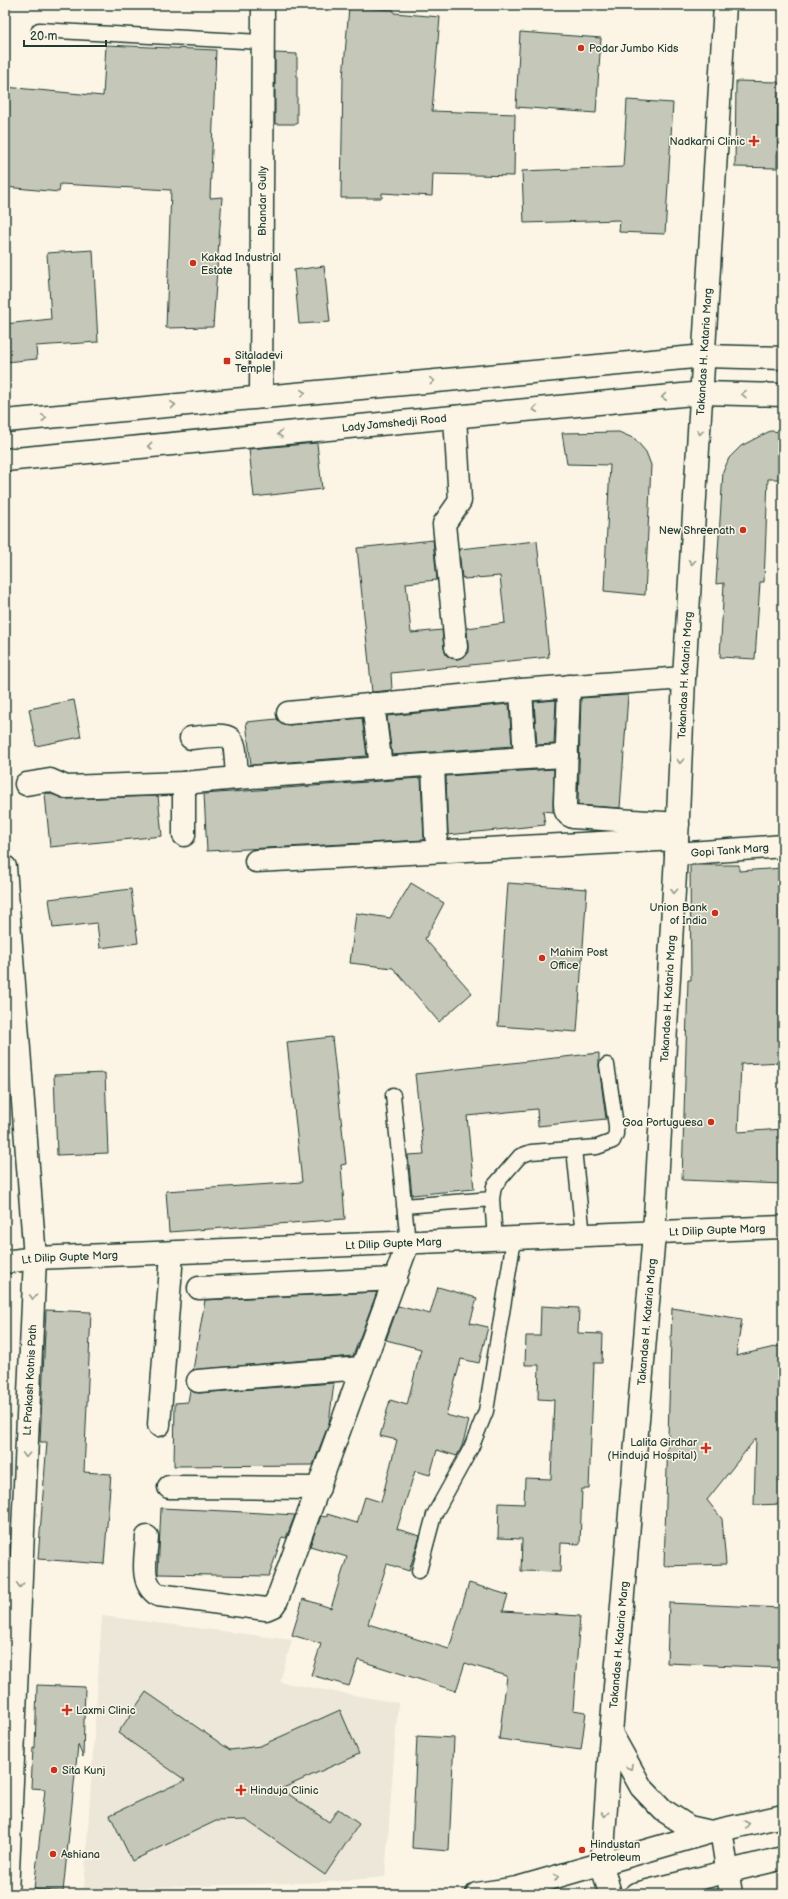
<svg xmlns="http://www.w3.org/2000/svg" width="788" height="1899" font-family="'Balsamiq Sans',sans-serif">
  <style>
    .built { fill: #ece7d8 }
    .building { fill: #c5c7b9; stroke: #1f3d34 }
    .lines { fill: none; stroke-linecap: round; stroke-linejoin: round }
    .lane-casing { stroke: #1f3d34; stroke-width: 17 }
    .street-casing { stroke: #1f3d34; stroke-width: 25 }
    .secondary-casing { stroke: #1f3d34; stroke-width: 25 }
    .primary-casing { stroke: #1f3d34; stroke-width: 25 }
    .lane { stroke: #fcf5e5; stroke-width: 14 }
    .street { stroke: #fcf5e5; stroke-width: 22 }
    .secondary { stroke: #fcf5e5; stroke-width: 22 }
    .primary { stroke: #fcf5e5; stroke-width: 22 }
    .oneway { stroke: #8e998c }
    .poi-dot { fill: #c8321e; stroke: #fcf5e5; stroke-width: 1.5 }
    .labels { text-anchor: middle; dominant-baseline: central; stroke-width: 3; stroke-linejoin: round; paint-order: stroke }
    .poi-label { font-size: 11px; fill: #1f3d34; stroke: #fcf5e5; text-anchor: start }
    .street-label { font-size: 11px; fill: #1f3d34; stroke: #fcf5e5 }
  </style>
  <rect width="100%" height="100%" fill="#fcf5e5"/>
  <filter id="ink" filterUnits="userSpaceOnUse"><feTurbulence type="fractalNoise" baseFrequency=".025" numOctaves="2"/><feDisplacementMap in="SourceGraphic" scale="8" xChannelSelector="R" yChannelSelector="G"/><feConvolveMatrix kernelMatrix="1 2 1 2 8 2 1 2 1" color-interpolation-filters="sRGB"/></filter>
  <g filter="url(#ink)">
    <path class="built" d="M102,1616L292,1640L280,1682L398,1703L385,1877L328,1882L84,1889Z"/>
    <path class="building" d="M349,7L394,10V13L440,17L432,111L515,114L514,176L433,174L432,196L382,193V198H341L343,78Z
      M520,32L601,38L596,113L516,107Z
      M106,45L216,50L210,198L222,197L213,327L166,328L171,190L60,184L59,192L5,187V87L103,96Z
      M275,53L297,54V124H275Z
      M736,81L778,82L777,168L735,167Z
      M627,100L673,103L665,234L619,232L620,220L524,223L522,171L623,167Z
      M93,250L98,342L36,346L37,359L5,362V324L51,319L47,253Z
      M324,266L330,322L299,324L294,270Z
      M770,431L783,432V479H768L764,582H760L755,659L720,657L724,583L716,584L723,472L729,458L741,446Z
      M619,432L635,439L646,452L651,465L645,595L604,591L610,465L567,464L562,433Z
      M317,443L322,489L254,497L249,449Z
      M433,540L437,580L406,583L411,633L442,630L444,648L446,655L451,658L457,659L464,657L468,652V646L467,628L505,623L500,576L464,579V577L462,578L459,549L537,541L549,657L391,673L392,690L372,692L357,548Z
      M628,695L620,808L578,805L581,698Z
      M74,700L81,737L36,746L29,709Z
      M556,700L554,744L537,745L534,702Z
      M509,704L512,746L392,755L387,716Z
      M362,718L367,756L251,765L246,722L277,719L283,724L289,725Z
      M554,769L553,812L543,811L545,825L448,835L446,776Z
      M421,778L424,840L207,851L204,794Z
      M48,793L66,799L158,796L162,836L50,847L45,794Z
      M690,865H739V871L783,868V1062L741,1064L738,1132L783,1129V1184L682,1180L688,980H691Z
      M411,883L444,903L425,939L472,993L439,1022L393,968L350,963L356,913L390,918Z
      M508,883L587,889L577,1032L498,1026Z
      M131,889L138,943L100,948L97,923L53,928L49,899Z
      M332,1037L346,1164L341,1165L345,1219L169,1232L166,1191L302,1182L287,1042Z
      M599,1053V1066L606,1119L538,1126L537,1109L467,1116L474,1189L412,1195L408,1155L424,1154L415,1074Z
      M105,1073L108,1153L57,1155L54,1075Z
      M438,1287L477,1298L470,1323L488,1327L479,1363L461,1359L446,1415L469,1421L462,1446L457,1456L437,1450L430,1475L415,1471L397,1529L420,1536L418,1542L409,1571L387,1564L368,1624L449,1649L469,1583L508,1595L503,1611L580,1616L573,1710L586,1712L581,1750L499,1739L507,1676L465,1663L456,1691L358,1660L349,1686L311,1675L321,1644L292,1635L303,1599L331,1608L347,1557L310,1546L321,1516L327,1517V1514L357,1523L365,1497L381,1502L397,1440L380,1436L390,1400L407,1405L421,1349L386,1340L398,1306L430,1314Z
      M377,1292L353,1356L193,1370L205,1300Z
      M541,1306L579,1308L578,1333L603,1334L602,1363H594L589,1489H582L580,1544L561,1543L560,1572L521,1571L522,1539L498,1538L499,1503L524,1504L525,1478L551,1479L554,1400L538,1399L539,1365H525L526,1336H540Z
      M672,1308L742,1319L736,1356L783,1345V1504L754,1505L756,1438L707,1500L722,1519L726,1564L664,1566Z
      M46,1310L91,1312L84,1472L111,1474L104,1564L38,1559L47,1442H40Z
      M334,1383L329,1423L313,1465L174,1466L175,1403L188,1402L190,1390L199,1393Z
      M161,1508L226,1511L295,1515L286,1538L282,1537L269,1576L158,1574Z
      M669,1603L783,1608V1668L667,1663Z
      M37,1685L85,1687L83,1757L78,1745L63,1892L34,1889L45,1789L31,1788L33,1748H35Z
      M146,1692L230,1750L260,1746L340,1710L359,1754L281,1789L329,1822L338,1809L359,1824L325,1875L246,1820L216,1821L132,1861L110,1815L185,1780L118,1733Z
      M417,1736L454,1738L449,1851L412,1848Z"/>
    <g class="lines">
      <defs>
        <path id="lane" d="M39,30L262,42
          M393,1095L408,1243
          M574,1149L583,1236
          M404,1206L492,1199
          M495,1239L492,1199L494,1186L520,1156L531,1152L597,1147L613,1141L616,1134V1126L607,1065
          M419,1571L434,1515L471,1448L486,1411L514,1239"/>
        <g id="street">
          <path id="s1" d="M261,397L263,5"/>
          <path d="M455,417L460,501L444,524L456,647"/>
          <path d="M569,686L565,802C565,810 565,814 573,817L678,824"/>
          <path d="M373,704L381,767"/>
          <path d="M288,713L521,690L684,678"/>
          <path d="M191,738C238,733 234,732 237,778L525,758L521,690"/>
          <path d="M525,758L567,756"/>
          <path d="M433,765L436,836"/>
          <path d="M26,784L50,780L66,787L184,783"/>
          <path d="M184,835V783L237,778"/>
          <path id="s2" d="M676,854L783,846"/>
          <path d="M256,861L677,839"/>
          <path d="M5,867L35,1258L7,1894"/>
          <path id="s3" d="M5,1262L35,1258L783,1227"/>
          <path d="M199,1288L396,1279"/>
          <path d="M198,1381L362,1368"/>
          <path d="M159,1425L172,1254"/>
          <path d="M169,1487L319,1488"/>
          <path d="M147,1537C146,1557 139,1583 158,1595L266,1609L273,1606L277,1600L408,1243"/>
          <path d="M721,1830L731,1894"/>
        </g>
        <g id="secondary">
          <path d="M611,1733L641,1787L663,1810L689,1827L711,1832"/>
          <path d="M477,1894L517,1888L711,1832L783,1816"/>
          <path id="s4" d="M610,1894L602,1865L611,1733L654,1234L677,839L684,678L725,5"/>
          <path d="M636,1894L783,1858"/>
        </g>
        <g id="primary">
          <path d="M5,421L705,356L783,358"/>
          <path id="s5" d="M5,460L703,393L783,395"/>
        </g>
      </defs>
      <use href="#lane" class="lane-casing"/>
      <use href="#street" class="street-casing"/>
      <use href="#secondary" class="secondary-casing"/>
      <use href="#primary" class="primary-casing"/>
      <use href="#lane" class="lane"/>
      <use href="#street" class="street"/>
      <use href="#secondary" class="secondary"/>
      <use href="#primary" class="primary"/>
    </g>
    <defs><path id="oneway-chevron" d="M-2-3.5L2.5 0L-2 3.5" fill="none" stroke-width="1.6" stroke-linecap="round" stroke-linejoin="round"/></defs>
    <g class="oneway">
      <use href="#oneway-chevron" transform="translate(432 381) rotate(-5)"/>
      <use href="#oneway-chevron" transform="translate(303 393) rotate(-5)"/>
      <use href="#oneway-chevron" transform="translate(744 394) rotate(-179)"/>
      <use href="#oneway-chevron" transform="translate(664 397) rotate(174)"/>
      <use href="#oneway-chevron" transform="translate(173 405) rotate(-5)"/>
      <use href="#oneway-chevron" transform="translate(535 409) rotate(174)"/>
      <use href="#oneway-chevron" transform="translate(44 418) rotate(-5)"/>
      <use href="#oneway-chevron" transform="translate(700 432) rotate(94)"/>
      <use href="#oneway-chevron" transform="translate(280 434) rotate(175)"/>
      <use href="#oneway-chevron" transform="translate(150 446) rotate(174)"/>
      <use href="#oneway-chevron" transform="translate(692 562) rotate(94)"/>
      <use href="#oneway-chevron" transform="translate(680 761) rotate(93)"/>
      <use href="#oneway-chevron" transform="translate(674 891) rotate(93)"/>
      <use href="#oneway-chevron" transform="translate(33 1297) rotate(93)"/>
      <use href="#oneway-chevron" transform="translate(26 1455) rotate(93)"/>
      <use href="#oneway-chevron" transform="translate(20 1585) rotate(93)"/>
      <use href="#oneway-chevron" transform="translate(630 1767) rotate(61)"/>
      <use href="#oneway-chevron" transform="translate(605 1814) rotate(94)"/>
      <use href="#oneway-chevron" transform="translate(747 1824) rotate(-12)"/>
      <use href="#oneway-chevron" transform="translate(556 1877) rotate(-15)"/>
    </g>
  </g>
  <g class="poi-dot">
    <circle cx="581" cy="48" r="4"/>
    <path d="M752 135h4v4h4v4h-4v4h-4v-4h-4v-4h4z"/>
    <circle cx="193" cy="263" r="4"/>
    <rect x="223" y="357" width="8" height="8" rx="2"/>
    <circle cx="743" cy="530" r="4"/>
    <circle cx="715" cy="913" r="4"/>
    <circle cx="542" cy="958" r="4"/>
    <circle cx="711" cy="1122" r="4"/>
    <path d="M704 1442h4v4h4v4h-4v4h-4v-4h-4v-4h4z"/>
    <path d="M65 1704h4v4h4v4h-4v4h-4v-4h-4v-4h4z"/>
    <circle cx="54" cy="1770" r="4"/>
    <path d="M239 1784h4v4h4v4h-4v4h-4v-4h-4v-4h4z"/>
    <circle cx="582" cy="1850" r="4"/>
    <circle cx="53" cy="1854" r="4"/>
  </g>
  <g class="labels">
    <g class="poi-label">
      <text x="589" y="48">Podar Jumbo Kids</text>
      <text x="745" y="141" text-anchor="end">Nadkarni Clinic</text>
      <text x="201" y="257">Kakad Industrial<tspan x="201" dy="13">Estate</tspan></text>
      <text x="235" y="355">Sitaladevi<tspan x="235" dy="13">Temple</tspan></text>
      <text x="735" y="530" text-anchor="end">New Shreenath</text>
      <text x="707" y="907" text-anchor="end">Union Bank<tspan x="707" dy="13">of India</tspan></text>
      <text x="550" y="952">Mahim Post<tspan x="550" dy="13">Office</tspan></text>
      <text x="703" y="1122" text-anchor="end">Goa Portuguesa</text>
      <text x="697" y="1442" text-anchor="end">Lalita Girdhar<tspan x="697" dy="13">(Hinduja Hospital)</tspan></text>
      <text x="76" y="1710">Laxmi Clinic</text>
      <text x="62" y="1770">Sita Kunj</text>
      <text x="250" y="1790">Hinduja Clinic</text>
      <text x="590" y="1844">Hindustan<tspan x="590" dy="13">Petroleum</tspan></text>
      <text x="61" y="1854">Ashiana</text>
    </g>
    <g class="street-label">
      <text stroke="none"><textPath href="#s1" startOffset="196">Bhandar Gully</textPath></text>
      <text stroke="none"><textPath href="#s4" startOffset="1547">Takandas H. Kataria Marg</textPath></text>
      <text stroke="none"><textPath href="#s5" startOffset="391">Lady Jamshedji Road</textPath></text>
      <text stroke="none"><textPath href="#s4" startOffset="1223">Takandas H. Kataria Marg</textPath></text>
      <text stroke="none"><textPath href="#s2" startOffset="54">Gopi Tank Marg</textPath></text>
      <text stroke="none"><textPath href="#s4" startOffset="899">Takandas H. Kataria Marg</textPath></text>
      <text stroke="none"><textPath href="#s3" startOffset="713">Lt Dilip Gupte Marg</textPath></text>
      <text stroke="none"><textPath href="#s3" startOffset="389">Lt Dilip Gupte Marg</textPath></text>
      <text stroke="none"><textPath href="#s3" startOffset="65">Lt Dilip Gupte Marg</textPath></text>
      <text stroke="none"><textPath href="#s4" startOffset="575">Takandas H. Kataria Marg</textPath></text>
      <text transform="translate(30 1380) rotate(-87)">Lt Prakash Kotnis Path</text>
      <text stroke="none"><textPath href="#s4" startOffset="251">Takandas H. Kataria Marg</textPath></text>
    </g>
  </g>
  <rect width="788" height="1899" fill="none" stroke="#fcf5e5" stroke-width="20"/>
  <rect x="10" y="10" width="768" height="1879" fill="none" stroke="#1f3d34" stroke-width="1.5" filter="url(#ink)"/>
  <path d="M24 40v6h82v-6" fill="none" stroke="#1f3d34" stroke-width="2"/>
  <text x="30" y="40" font-size="12" fill="#1f3d34" stroke="#fcf5e5" stroke-width="3" paint-order="stroke">20 m</text>
</svg>
